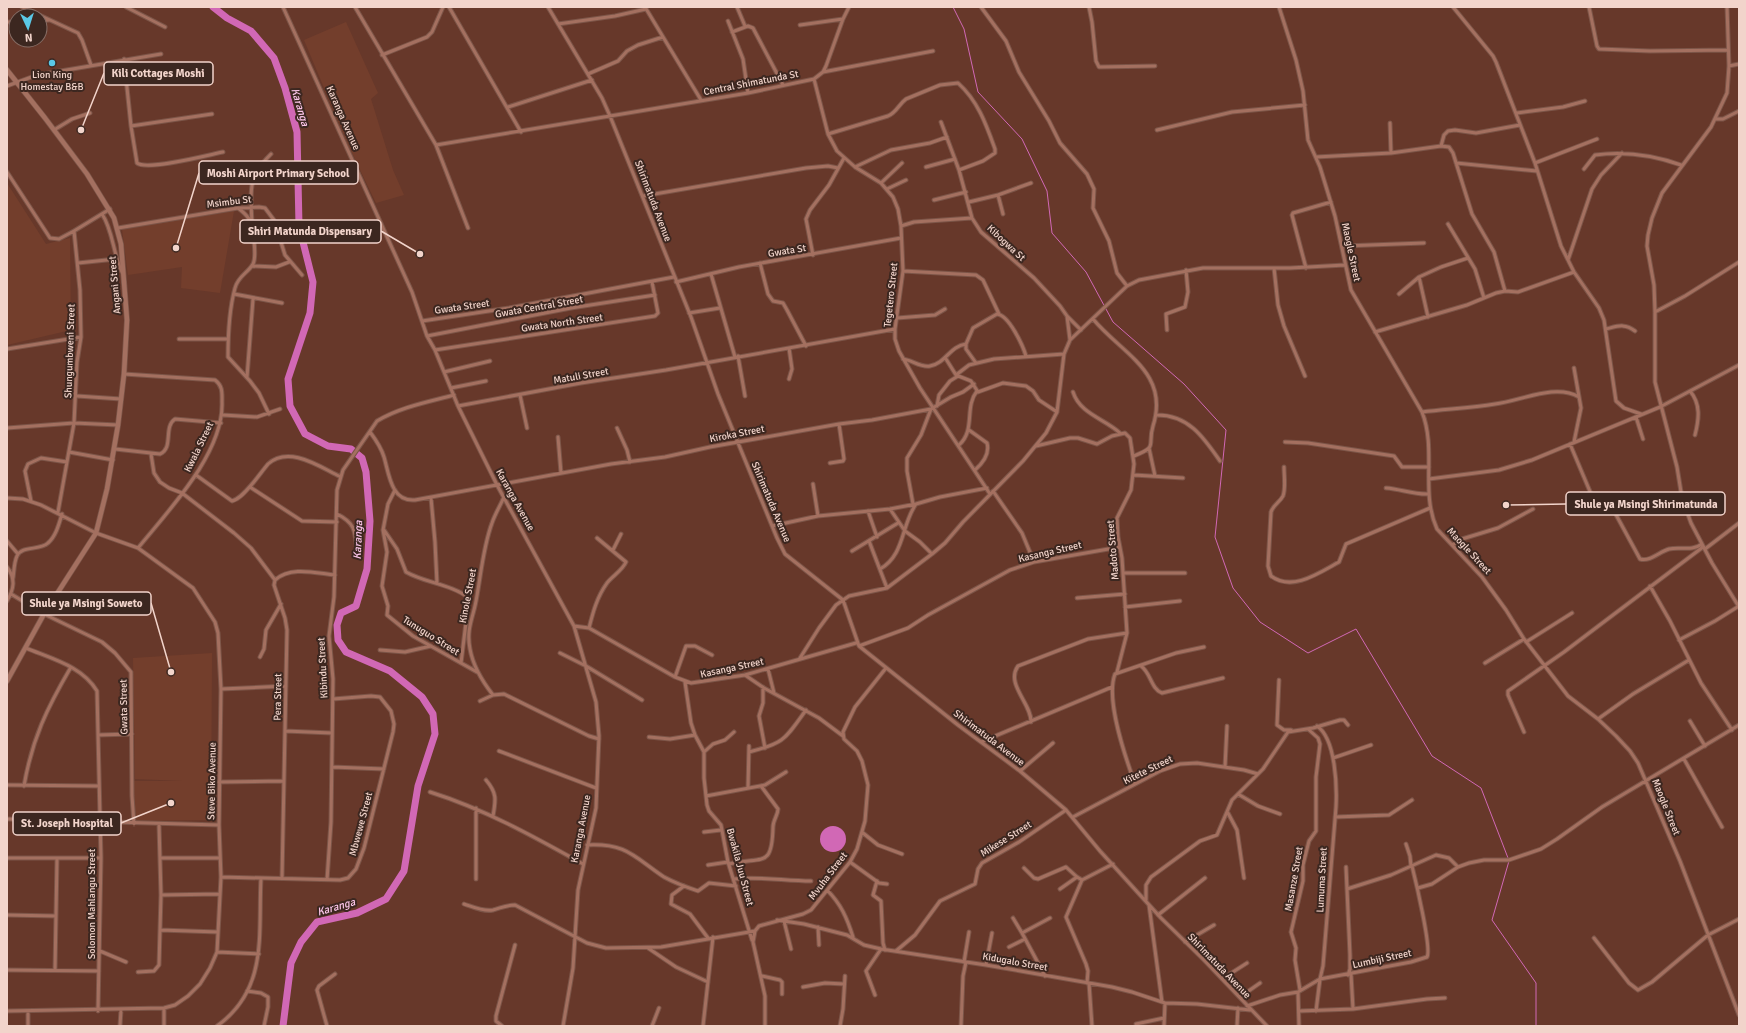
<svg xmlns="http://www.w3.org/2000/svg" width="1746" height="1033" font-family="Signika,sans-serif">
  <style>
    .built { fill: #733e2c }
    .water { fill: #d168b5 }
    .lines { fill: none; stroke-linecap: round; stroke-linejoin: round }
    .stream { stroke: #d168b5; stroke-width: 1 }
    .river { stroke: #d168b5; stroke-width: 7 }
    .street-casing { stroke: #7c5548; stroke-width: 5 }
    .secondary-casing { stroke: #7c5548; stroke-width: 6 }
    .street { stroke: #a47060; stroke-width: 3 }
    .secondary { stroke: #a47060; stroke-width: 4.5 }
    .poi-dot { fill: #5ac8e6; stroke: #3c2720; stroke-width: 1.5 }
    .labels { text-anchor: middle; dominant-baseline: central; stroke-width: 4; stroke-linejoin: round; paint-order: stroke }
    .poi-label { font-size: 10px; fill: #f2d4cb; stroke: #3c2720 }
    .street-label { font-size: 10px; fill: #f2d4cb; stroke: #3c2720 }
    .water-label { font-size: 11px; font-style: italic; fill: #fcc6ea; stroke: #3c2720 }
    .leader { fill: none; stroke: #f2d4cb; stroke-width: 1.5 }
    .callout-dot { fill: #f2d4cb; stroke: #3c2720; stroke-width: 1.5 }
    .callout { fill: #3c2720; stroke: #f2d4cb; stroke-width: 1.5 }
    .callout-label { font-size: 11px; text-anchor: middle; font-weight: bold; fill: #f2d4cb }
  </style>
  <rect width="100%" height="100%" fill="#67382a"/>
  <path class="built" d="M346,22L378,93L371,99L393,170L404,195L376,203L348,145L304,40Z
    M7,183L46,244L70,238L71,330L7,345Z
    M234,211L220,293L181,288L182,267L128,275L122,229Z
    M212,653L211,820L133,821L131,809V781H182L135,779L133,658Z"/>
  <path class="water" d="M820 839a13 13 0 1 1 26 0a13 13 0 1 1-26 0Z"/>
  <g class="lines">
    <path class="stream" d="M953,7L964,29L978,92L1022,139L1047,191L1052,233L1086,272L1113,322L1184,384L1226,430L1215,537L1233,588L1260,622L1308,653L1356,629L1432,756L1481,788L1508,858
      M1509,861L1492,920L1536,983V1026"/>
    <path class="river" d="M213,7L227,18L251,31L274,58L285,88L297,132L299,226L313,282L310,313L288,379L290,406L305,434L328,446L351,449L362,458L366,472L370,521L367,569L356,606L341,613L337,625L338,640L346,652L390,671L422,697L433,714L435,734L418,786L404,871L386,899L357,913L317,922L301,942L291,963L283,1026"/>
    <defs>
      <path id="street" d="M22,7L78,33L82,40L91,65
        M126,7L165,27
        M283,7L412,292L427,336L435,350L458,406L497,485L574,626L596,702L599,736L596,808L578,890L573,968L563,1026
        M355,7L436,145L468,228
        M449,7L521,132
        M548,7L602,98L610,116L691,317L718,394L777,538L785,554L843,600L859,646L958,725L1020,771L1066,810L1100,851L1161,918L1204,960L1267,1026
        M645,7L701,100
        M737,7L745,26
        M981,7L1006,41L1019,72L1049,121L1060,143L1087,174L1094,189L1093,208L1109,241L1117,273L1127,286
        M1089,7L1092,22L1096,61L1099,67L1155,66
        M1279,7L1296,60L1303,91L1308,140L1320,167L1335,216L1351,290L1422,412C1437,450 1420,492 1437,529L1482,577L1506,610L1524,639L1568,696L1598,719L1616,736L1630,751L1638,763L1680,861L1739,1015
        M1453,7L1493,56L1496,62L1535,163L1561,246L1574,272L1599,308L1604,320L1616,401L1624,408L1641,414
        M1589,7L1597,46L1599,49L1650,51L1728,50
        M1727,7L1729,66L1727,93L1711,127L1662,193L1652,218L1648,235L1647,246L1654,285L1655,312V382L1677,467L1682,498L1691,523L1712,563L1739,607
        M40,21L49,20
        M728,21L743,59L748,93
        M7,22H16
        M558,24L615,16L646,9
        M800,25L843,19
        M732,32L748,26L753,28L783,85
        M382,55L427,37L432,32L443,7
        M124,59L131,126L137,163C147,171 208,155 223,152
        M1729,66L1739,64
        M823,72L933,51
        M588,74L618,61L627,51L638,45L663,37
        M814,79L828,134L837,151L855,167L881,183L893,197L898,209L901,226L903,271L895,329V339L899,351L920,388L990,494
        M7,86L37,75L161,54
        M508,107L592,80
        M1517,113L1563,107L1585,101
        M1715,119H1723L1739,111
        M941,122L959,170L972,218L981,232L1034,278L1060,306L1067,316L1070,340
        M1390,123L1391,153
        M131,126L212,114
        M54,130L72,119L90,113
        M1157,130L1232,112L1305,105
        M828,134L888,116C897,112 898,105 906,99L940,85L958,83C978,101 986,124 995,149V153L983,161L959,170
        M436,145L748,93L814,79L823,72L826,66L843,19L849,7
        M1441,146L1444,135L1448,131L1455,130L1476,133L1520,125
        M1316,157L1391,153L1441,146L1449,147L1453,153L1472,214L1494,252L1505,291
        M1456,163L1537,171
        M1535,163L1597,139
        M855,167L891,150L930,143L947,137
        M926,167L955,159
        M1584,169L1595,155C1625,151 1653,155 1681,165
        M7,172L50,238L59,239L74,231
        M881,183L902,163
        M887,189L906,180
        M998,195L1003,214
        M643,196L806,168L828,166L838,168
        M934,200L966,192
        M969,202L998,195L1031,183
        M238,208C242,211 246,214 249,219C253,226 257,256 253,264C248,273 238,276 235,288C229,310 228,334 228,357L250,381L259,393L269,414
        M102,214C113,230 113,254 122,272
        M252,224C251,193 246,178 271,154
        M1448,224L1475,269L1484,298
        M901,226L914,222L972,218
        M118,228L238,208L259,207L265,208L274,220L285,255L302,275
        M1343,246L1424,243
        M813,255L806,219L810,210L829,185L844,158
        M1568,260L1592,189L1601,175L1622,153
        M78,263L116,259
        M760,263L768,294L773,301L783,303L787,310L806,346
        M252,266L276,267L289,262
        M1274,268L1278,305L1284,326L1305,376
        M1306,268L1292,215L1293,213L1331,202
        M903,271L976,275L983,280L999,314
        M711,274L735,357
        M1419,277L1428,317
        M676,282L739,267L901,238
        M234,294L282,303
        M1399,294L1419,277L1441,267L1468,258
        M1655,312L1685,296L1739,262
        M689,313L720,308
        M1067,316L1081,330
        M897,318L935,315L945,309
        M1093,319C1122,354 1170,372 1153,426C1147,446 1159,446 1134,456
        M422,321L509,308L674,277
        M1606,329C1618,326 1625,323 1635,331
        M1167,330L1166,314L1185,307L1188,292L1186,270
        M1375,332L1467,305L1496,293L1505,291L1518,292L1574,272
        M427,336L571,308L655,295
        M179,339H228
        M7,349L81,337
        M435,350L655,316L658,313L652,282
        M738,356L745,396
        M903,359C912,360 921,368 930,366C946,363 950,346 966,344
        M946,359L956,375L971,381L978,392L1003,383L1026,386L1033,391L1039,400L1057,412
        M976,363L966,349V344L973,328L997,314C1009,315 1023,346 1026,356
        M1574,368L1581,408L1574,442
        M444,372L490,361
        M124,374L215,380C223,386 222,393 222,402C224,453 168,511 138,548
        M956,375L969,365L994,359L1064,354
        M247,377L253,299
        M789,379L792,369L789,348
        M451,388L486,381
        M1690,391C1701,404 1699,419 1695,435
        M1073,392C1080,414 1105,419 1120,433
        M520,395L527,428
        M77,396L121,399
        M458,406L581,383L666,370L895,329
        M937,406L939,395L950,381L958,376
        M1422,412C1446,409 1471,408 1495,404C1521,401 1555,383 1579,397
        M223,415L257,417L280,409
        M1157,415C1189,415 1204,438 1220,461
        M1636,417L1643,439
        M7,428L74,423L118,425
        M617,428L627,450L630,462
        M969,430L987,443C990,454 983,463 975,470
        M370,432C376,440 381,447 384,457C389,474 391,502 415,500L611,464L665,457L710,447L839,424L872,420L931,409L951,397L963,392L974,384
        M558,437L561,473
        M1285,442L1308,443L1394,456L1402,467H1429
        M1570,444L1594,501L1614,511L1640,559C1650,562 1659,552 1669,549C1681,546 1691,552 1702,544
        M959,445C976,430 964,407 977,391
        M1036,446L1070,438H1078L1097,444L1112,436L1125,433L1130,438L1134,464L1131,490L1117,518L1118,537L1122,558L1127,633L1117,672
        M1149,448L1155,476
        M115,449L160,454C174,448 163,427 175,419L221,423
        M69,452L113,460
        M151,454L154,473L160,482L169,488L182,493L234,533L251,548L275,580
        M830,463L843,461L844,459L839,424
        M1284,467C1284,476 1286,488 1283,496C1280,502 1273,505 1271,512L1268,566L1271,576C1292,592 1319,573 1339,562L1346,544L1430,508
        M196,475L232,501C240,499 247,490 253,483C258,477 263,470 268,464C289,445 320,467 339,476
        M1134,475L1183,478
        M1429,479L1499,470L1532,460L1660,407L1739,365
        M813,484L818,516
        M250,487L302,521L337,522
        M1386,488C1401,489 1414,495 1429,494
        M395,490L388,504L383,530L387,552L382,586L388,606L387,615L413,636L477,672
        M993,491L1022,533L1034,562
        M7,498L23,499L41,505L96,533L138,548L193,588L215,622L218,633L221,689L219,825L221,877L217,952L210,968L200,984L188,996L175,1005L164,1008L7,1011
        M431,498L435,542L437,583
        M31,501L25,471L28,464L41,458L67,462
        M913,504L907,471V458L921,435L931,409
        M890,509L905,531L920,542L932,554
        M868,511L877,537
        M58,512L74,423L77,362L81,337L80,290L74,231L110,209
        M337,514C357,524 355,533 357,553
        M772,526L818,516L890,509L916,504
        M384,530L397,549L406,572C425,583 451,584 469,598L461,663
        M7,541L18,554
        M869,541L887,588
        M1452,545L1462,539L1498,528L1533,509
        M1705,549L1739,523
        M613,550L621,534
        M852,551L898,523
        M7,567C16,579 14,589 7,601
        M880,569C905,555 901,525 916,504L940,497L987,488
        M1124,573H1185
        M13,578C14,572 14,562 17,556C22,545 40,551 48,543C56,536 59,524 62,514
        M1650,586L1670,621L1701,683L1732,730
        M11,594L44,614L102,642L115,653L131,672L132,796L134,824
        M1077,598L1125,594
        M1125,607L1180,601
        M574,626L589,628L675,677L691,683L745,675L856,643
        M589,628C593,612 597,597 607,583C612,576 622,571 626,562L597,538
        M1679,640L1715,621L1739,606
        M1526,642L1572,613
        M859,646L908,628L928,615L1010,570L1034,562L1120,547
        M26,648C52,659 82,666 97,691L101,858L98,1011
        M380,650L405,652L431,646
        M560,653L586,666L642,700
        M260,657L264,649L266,630L281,604
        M800,658L819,628L836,605L849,596L887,588L932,554L945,543L963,522L1023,461L1046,433L1057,412L1064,354L1070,340L1127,286L1139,280L1203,268H1290L1345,265
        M1485,663L1524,639
        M1141,666C1151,673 1151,689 1162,693L1223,678
        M768,669L774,693
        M745,675L764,688L819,718L843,736
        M675,677L686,646H695L712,655
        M1279,680L1277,725L1284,730H1291
        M685,682L691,723L695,735L704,752V778L707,805L709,811L721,825L728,862L752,940
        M763,687V703L759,716L765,748
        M221,689L286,686
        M493,695C482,681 473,666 470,649C466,629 473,618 476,601C481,575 483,547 492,523C495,514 500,506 504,497
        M480,701L493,695L504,694L589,736L599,739
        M1598,719L1633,694L1689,660
        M1690,721L1705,746
        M1031,722C1032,704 1005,684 1018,666L1088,639L1127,633
        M285,731L332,733
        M1524,732L1508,695V691L1564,652L1703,547
        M98,735L132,734
        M649,737L670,739L695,735
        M981,742L1112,687
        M499,751L596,788
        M704,752L713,744L725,740L734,732
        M749,752C785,743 785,739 806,710
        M1333,758L1371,745
        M1684,759L1722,827
        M332,767L384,769
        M1225,767L1227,726
        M1020,771L1053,743
        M486,780C497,793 496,799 493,816
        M219,782L283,781
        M1135,784C1126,759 1105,700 1115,674L1176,653L1204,647
        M7,785L98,786
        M24,786C32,739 47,708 71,667
        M748,788L749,746
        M430,792C484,809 533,836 583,864
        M1238,794L1258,806L1280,814
        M706,796L765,785L786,772
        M1228,813L1237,830L1244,878
        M1073,817L1160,771L1180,764L1197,763L1244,770L1258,774
        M1335,817L1389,815L1412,800
        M7,819L219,825
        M704,832L721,830
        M863,833L878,845L902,854
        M1406,844L1410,856L1411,866
        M587,845C627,843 634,857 664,877C675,883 686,887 698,891L709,883L736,886
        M7,858H101
        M160,858H220
        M850,862L879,883L887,884
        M729,864C763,856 772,869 773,827C773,820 778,815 778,809L761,786
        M708,865L728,862
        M1346,867L1350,955V969L1348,975
        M1024,868L1034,878L1038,879L1066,867L1077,877L1082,880L1113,864
        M221,877L340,880L348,878L356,869L364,848L393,732L394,724L391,711L380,697L371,696L333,699
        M282,878L287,630L285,618L274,585L275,580C291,566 315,573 335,575
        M476,879V808
        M734,879C760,876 785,881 811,881
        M327,880L331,822L333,679L329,636L334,597L337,490L343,470L377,421C400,407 428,402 454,395
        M1082,880L1066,917L1086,964L1088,971L1087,983
        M877,881L873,895L881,901L883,943L885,950
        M684,886L672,895L671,904L690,914L708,938
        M1418,888L1432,884L1458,867L1469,863L1484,860H1509L1541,849L1557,839L1602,807L1739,725
        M1060,889L1077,877
        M1347,889L1391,875L1436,855L1449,858L1458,867
        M827,890C841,904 847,918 853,937
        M161,895L220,894
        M1146,900V885L1151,877L1200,841L1217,835L1232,800L1263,769L1288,732L1313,728L1340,720H1344L1348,725
        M464,904C473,907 484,912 493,910C501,908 506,905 515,905L587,943L606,948L661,947L755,931
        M1149,905L1162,1002
        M7,915L56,916
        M1158,915L1205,878
        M1013,918L1022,933
        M777,920L804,924L847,935L864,945L881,949L986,965L1112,987L1132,992L1165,1003L1197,1004L1250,1010
        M784,921L791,949
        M818,927L819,945
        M160,930L218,932
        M1594,938L1629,983L1638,990L1652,982L1708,935L1739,919
        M1185,942L1214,925
        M1009,947L1025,939
        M648,948L676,967L708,982
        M100,951L126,962
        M896,951L915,935L940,901L975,884L978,869L982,863L1019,842L1066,810
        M217,952L259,954
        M964,962L969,932
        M986,965L992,933
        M7,970L99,971
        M55,970L57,859
        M138,972L154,971L159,965L161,895L159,825
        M1351,974L1353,1009
        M762,976L780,980L782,982V994
        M1045,976L1022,933L1050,918
        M1222,979L1247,963
        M1089,983L1092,1026
        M803,987L825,983L844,984
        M1300,990L1295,960L1296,948L1291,932L1303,881V865L1309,841L1316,831V777L1320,744L1318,738L1308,729
        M247,991L261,993L268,997V1007L264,1026
        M875,995L866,971L881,949
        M1240,997L1260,983
        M1247,1006L1280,995L1298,992
        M1299,1011L1353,1009L1427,999L1445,998
        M1316,1011L1320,979L1411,962L1427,957C1432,949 1415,878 1412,866
        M1136,1024L1164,1018
        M28,1026V1011
        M120,1026L121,1010
        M164,1026V1008
        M217,1026C269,989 258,933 261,878
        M327,1026L317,990L319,986L335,974
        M502,1026L496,1021V1016L515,945
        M652,1026L659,1008
        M703,1026L713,937
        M765,1026V996L753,942L755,931L759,926L803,914L811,910L850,862L857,849L865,821L868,785L862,761L857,751L844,739L843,732L855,707L886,668
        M840,1026L843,1009L845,976
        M961,1026L963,976L966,962
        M1164,1026L1165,1003
        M1237,1026L1238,1008
        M1299,1026L1298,992L1320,979L1323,966L1336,807C1337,787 1336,739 1317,726"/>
      <path id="secondary" d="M7,70L45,118L87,174L114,218L121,244L127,320L124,374L118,425L107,489L96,533L44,614L7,681"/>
    </defs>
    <use href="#street" class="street-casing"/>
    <use href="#secondary" class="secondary-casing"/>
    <use href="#street" class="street"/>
    <use href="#secondary" class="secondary"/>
  </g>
  <circle class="poi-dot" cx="52" cy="63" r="4"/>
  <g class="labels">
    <g class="poi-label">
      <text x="52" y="75">Lion King<tspan x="52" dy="12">Homestay B&amp;B</tspan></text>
    </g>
    <g class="street-label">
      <text transform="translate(751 83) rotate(-11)">Central Shimatunda St</text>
      <text transform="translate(343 118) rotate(66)">Karanga Avenue</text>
      <text transform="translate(653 201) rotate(69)">Shirimatuda Avenue</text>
      <text transform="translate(229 202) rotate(-7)">Msimbu St</text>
      <text transform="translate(1006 243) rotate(43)">Kibogwa St</text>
      <text transform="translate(787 251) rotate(-9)">Gwata St</text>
      <text transform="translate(1351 252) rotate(78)">Maogle Street</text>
      <text transform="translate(115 285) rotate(-95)">Angani Street</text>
      <text transform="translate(891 295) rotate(-84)">Tegetero Street</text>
      <text transform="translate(462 307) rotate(-8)">Gwata Street</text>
      <text transform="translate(539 307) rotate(-10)">Gwata Central Street</text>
      <text transform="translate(562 323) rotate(-8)">Gwata North Street</text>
      <text transform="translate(70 351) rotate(-88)">Shungumbweni Street</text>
      <text transform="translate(581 376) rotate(-10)">Matuli Street</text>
      <text transform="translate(737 434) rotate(-11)">Kiroka Street</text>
      <text transform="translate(199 447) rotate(-64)">Kwala Street</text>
      <text transform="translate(515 500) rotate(61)">Karanga Avenue</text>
      <text transform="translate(771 502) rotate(67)">Shirimatuda Avenue</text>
      <text transform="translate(1113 550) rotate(-95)">Madoto Street</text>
      <text transform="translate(1469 551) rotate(47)">Maogle Street</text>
      <text transform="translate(1050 552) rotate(-13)">Kasanga Street</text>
      <text transform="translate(468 596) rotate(-79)">Kinole Street</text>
      <text transform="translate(431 636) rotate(32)">Tunuguo Street</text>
      <text transform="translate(323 668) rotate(-93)">Kibindu Street</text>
      <text transform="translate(732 668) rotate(-12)">Kasanga Street</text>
      <text transform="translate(278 697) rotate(-89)">Pera Street</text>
      <text transform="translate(124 707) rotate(-91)">Gwata Street</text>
      <text transform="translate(989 738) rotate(37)">Shirimatuda Avenue</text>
      <text transform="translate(1148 770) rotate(-26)">Kitete Street</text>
      <text transform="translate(212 781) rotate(-89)">Steve Biko Avenue</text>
      <text transform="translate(1666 807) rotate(68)">Maogle Street</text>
      <text transform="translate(361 824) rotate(-75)">Mbwewe Street</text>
      <text transform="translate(581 829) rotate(-79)">Karanga Avenue</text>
      <text transform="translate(1006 839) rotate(-32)">Mikese Street</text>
      <text transform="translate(740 867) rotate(75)">Bwakila Juu Street</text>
      <text transform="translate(828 876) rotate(-53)">Mvuha Street</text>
      <text transform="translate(1294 879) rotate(-80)">Masanze Street</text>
      <text transform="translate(1322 880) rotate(-87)">Lumuma Street</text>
      <text transform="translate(92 904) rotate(-90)">Solomon Mahlangu Street</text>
      <text transform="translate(1382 959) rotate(-12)">Lumbiji Street</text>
      <text transform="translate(1015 962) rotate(10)">Kidugalo Street</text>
      <text transform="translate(1219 966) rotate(46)">Shirimatuda Avenue</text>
    </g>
    <g class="water-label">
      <text transform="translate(300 107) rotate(74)">Karanga</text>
      <text transform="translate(358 540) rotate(-88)">Karanga</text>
      <text transform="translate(336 907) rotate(-16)">Karanga</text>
    </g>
  </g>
  <path class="leader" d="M81 130L104 73M176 248L199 173M420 254L381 231M1506 505L1566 504M171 672L151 603M171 803L121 823"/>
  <g class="callout-dot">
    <circle cx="81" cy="130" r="4"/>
    <circle cx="176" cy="248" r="4"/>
    <circle cx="420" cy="254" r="4"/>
    <circle cx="1506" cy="505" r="4"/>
    <circle cx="171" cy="672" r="4"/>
    <circle cx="171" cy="803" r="4"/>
  </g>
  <g class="callout">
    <rect x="104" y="62" width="109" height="23" rx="4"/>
    <rect x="199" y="161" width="159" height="23" rx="4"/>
    <rect x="240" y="220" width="141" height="23" rx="4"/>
    <rect x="1566" y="492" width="159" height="23" rx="4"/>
    <rect x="22" y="592" width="129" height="23" rx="4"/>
    <rect x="13" y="812" width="108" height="23" rx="4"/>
  </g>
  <g class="callout-label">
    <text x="158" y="77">Kili Cottages Moshi</text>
    <text x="278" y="177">Moshi Airport Primary School</text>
    <text x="310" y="235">Shiri Matunda Dispensary</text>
    <text x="1646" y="508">Shule ya Msingi Shirimatunda</text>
    <text x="86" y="607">Shule ya Msingi Soweto</text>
    <text x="67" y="827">St. Joseph Hospital</text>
  </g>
  <rect width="1746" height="1033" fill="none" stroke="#f2d4cb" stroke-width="16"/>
  <g transform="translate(28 28) rotate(176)"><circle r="19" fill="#3c2720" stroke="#856c64"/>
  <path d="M0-3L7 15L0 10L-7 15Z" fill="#5ac8e6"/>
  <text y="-6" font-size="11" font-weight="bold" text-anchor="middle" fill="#f2d4cb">N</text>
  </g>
</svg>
